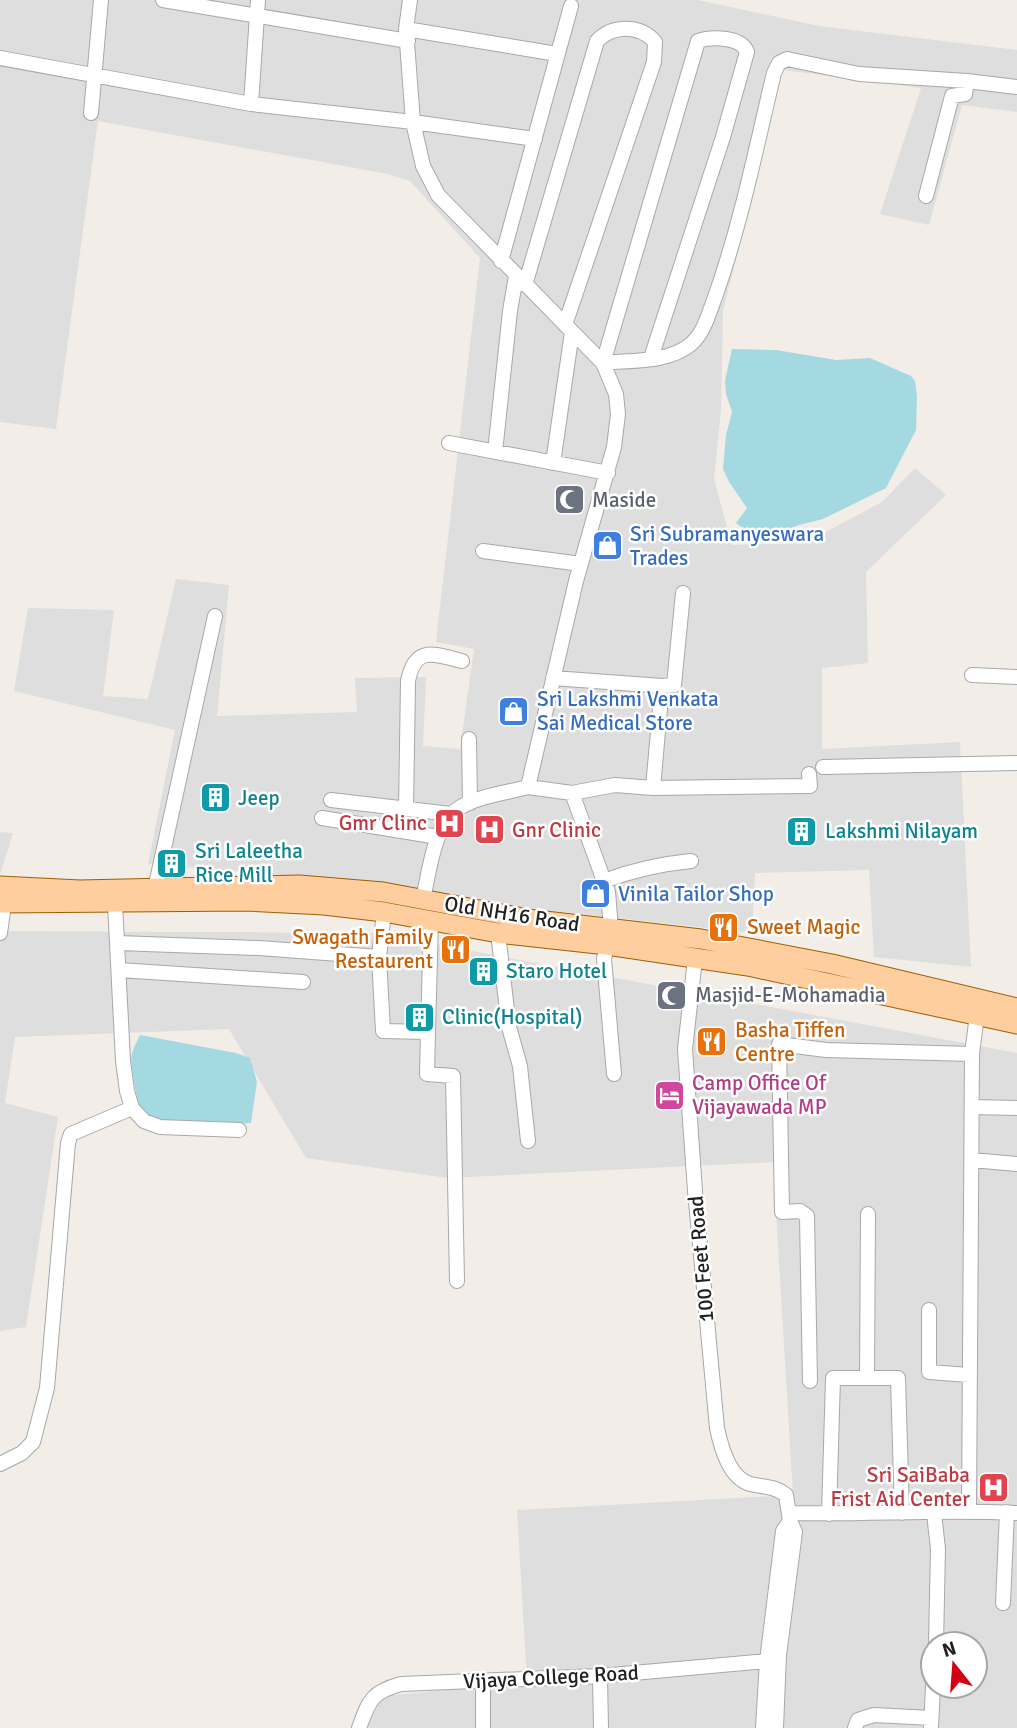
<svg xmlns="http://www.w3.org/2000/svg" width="1017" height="1728" font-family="Signika,sans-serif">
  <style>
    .residential { fill: #dfdede; fill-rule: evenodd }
    .water { fill: #a5d9e2 }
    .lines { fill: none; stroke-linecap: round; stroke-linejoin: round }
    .minor-casing { stroke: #a8a8a8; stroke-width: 16 }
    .major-casing { stroke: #9e5e00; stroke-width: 21 }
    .minor { stroke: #fff; stroke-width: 14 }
    .major { stroke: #ffce9f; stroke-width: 19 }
    .labels { text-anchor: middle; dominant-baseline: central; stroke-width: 5; stroke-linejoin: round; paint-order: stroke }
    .worship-label { font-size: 21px; fill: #5b616d; stroke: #fff; text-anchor: start }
    .shop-label { font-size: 21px; fill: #366cbe; stroke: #fff; text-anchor: start }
    .culture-label { font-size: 21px; fill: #0d838f; stroke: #fff; text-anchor: start }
    .health-label { font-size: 21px; fill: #be3a42; stroke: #fff; text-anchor: end }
    .street-label { font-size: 21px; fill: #212121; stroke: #fff }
    .food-label { font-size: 21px; fill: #c56008; stroke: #fff; text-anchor: start }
    .hotel-label { font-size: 21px; fill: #b23c85; stroke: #fff; text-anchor: start }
  </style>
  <rect width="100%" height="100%" fill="#f2ede7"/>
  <path class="residential" d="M0,0H698L819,26L1017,50V112L962,105L929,225L880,214L921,88L783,70L723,311L721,410L714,479L732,545L805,543L882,502L915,468L946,495L866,572L868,663L822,668V749L960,742L971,967L874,957L869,870L755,873L752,933L510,906L294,876L148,864L175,730L14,691L28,608L114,610L103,696L148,699L176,579L229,585L217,716L357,712L355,678L426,677L423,746L460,749L474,649L436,642L480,258L410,181L388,174L98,121L56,429L0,422Z
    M0,832L13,833L0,875Z
    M0,931L376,933L1017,1053V1728H360L374,1697L527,1682L517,1510L793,1495L773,1162L448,1178L306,1158L229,1029L15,1037L5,1103L58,1117L26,1327L0,1331ZM933,1644H975V1686H933Z"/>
  <path class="water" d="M732,349L776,350L836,360L870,358L911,376L915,381L917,396L916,430L886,488L823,519L799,525L775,535H752L736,523L747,508L729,482L723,469L726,435L732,412L726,394L725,381Z
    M140,1035L236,1053L250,1058L257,1082L251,1123C231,1125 156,1127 144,1113C137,1104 136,1092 134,1082C130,1057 129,1057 140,1035Z"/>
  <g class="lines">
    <defs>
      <path id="minor" d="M163,0L408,41
        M410,0L406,29L413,122L423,166L438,195L603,363L616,394L618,414L614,447L576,581L528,787C506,793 478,796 459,808C434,823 429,873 423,899
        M406,29L557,54
        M0,58L251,104L413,122L535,139
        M251,104L258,0
        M91,113L101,0
        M926,196L952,96L965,94L967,81
        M501,261L571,6
        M525,285L597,41C612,25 640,24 655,42L654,62L565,325
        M651,358L723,137L747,52C742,37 712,36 698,41L603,363C630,360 669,363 691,344C704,333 709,313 715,297C741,224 756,148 774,73L779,63L787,59L859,74L967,81L1017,87
        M449,443L608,473
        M495,452L510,311L516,276
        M553,463L572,332
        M483,551L581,564
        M972,675L1017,677
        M553,678L662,686
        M469,739L470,803
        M823,767L1017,763
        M528,787L572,793L615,785L653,788L810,786L809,774
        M653,788L662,686L674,685L683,593
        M572,793L608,892L611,929
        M331,800L451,814
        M406,809L408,681C415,645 434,654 462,661
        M322,818L438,837
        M604,881C633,870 660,864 691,861
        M155,889L215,616
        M115,904L123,1061L127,1091L132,1108L144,1121L160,1127L239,1130
        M0,933L4,904
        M498,933L509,1027L520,1066L528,1141
        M118,943L259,948L379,957L383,1031L428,1032L431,920
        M607,945L604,959L614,1074
        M379,957L384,912
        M695,959L685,1049L695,1191L717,1428C721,1447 729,1478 750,1484C763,1487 775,1486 786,1495L790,1521L795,1532L779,1655L776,1728
        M119,970L303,982
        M428,1032L427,1074L453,1076L457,1281
        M972,1107L1017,1108
        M972,1160L1017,1164
        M929,1310V1372L969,1375
        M867,1376L868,1214
        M810,1381L807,1216L800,1211L782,1212L779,1044L826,1050L972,1054
        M0,1464L22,1453L33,1442L47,1388L68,1143L71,1134L132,1108
        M969,1510L972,1054L977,1015
        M789,1513C865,1515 942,1509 1017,1513
        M934,1513L938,1549L936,1644
        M829,1514L833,1378H898L902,1513
        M1003,1603L1007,1512
        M600,1676L601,1728
        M359,1728C369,1701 371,1692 401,1684L600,1676L767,1661
        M483,1728V1682
        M763,1728L767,1661L783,1531L790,1521
        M855,1728L858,1720L874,1715L931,1718
        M931,1728L933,1686"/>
      <path id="major" d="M0,886L80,890L299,885L383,892L528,919L701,939L832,964L1017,1008
        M0,903L247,901L324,905L384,912L498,933L607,945L748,966L1017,1024"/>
    </defs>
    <use href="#minor" class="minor-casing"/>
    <use href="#major" class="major-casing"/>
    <use href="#minor" class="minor"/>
    <use href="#major" class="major"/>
  </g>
  <defs>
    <symbol id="mosque-square" viewBox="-11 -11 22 22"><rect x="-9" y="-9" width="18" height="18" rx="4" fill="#6b7280" stroke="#fff"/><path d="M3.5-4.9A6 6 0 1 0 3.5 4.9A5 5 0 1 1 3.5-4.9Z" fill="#fff"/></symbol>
    <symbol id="shop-square" viewBox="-11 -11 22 22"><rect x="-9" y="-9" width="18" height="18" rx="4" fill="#3f7fe0" stroke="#fff"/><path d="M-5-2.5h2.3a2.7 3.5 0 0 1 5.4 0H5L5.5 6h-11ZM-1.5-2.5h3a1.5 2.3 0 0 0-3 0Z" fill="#fff"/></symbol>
    <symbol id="building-square" viewBox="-11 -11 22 22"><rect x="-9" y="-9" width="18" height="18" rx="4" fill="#0f9aa8" stroke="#fff"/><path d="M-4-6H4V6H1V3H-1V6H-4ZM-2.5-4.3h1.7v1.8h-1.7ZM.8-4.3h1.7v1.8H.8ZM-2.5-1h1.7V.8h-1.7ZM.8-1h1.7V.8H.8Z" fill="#fff"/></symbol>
    <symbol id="hospital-square" viewBox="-11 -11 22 22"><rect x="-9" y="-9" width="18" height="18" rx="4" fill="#e0444e" stroke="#fff"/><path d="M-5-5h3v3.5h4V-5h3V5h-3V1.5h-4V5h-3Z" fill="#fff"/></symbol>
    <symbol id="restaurant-square" viewBox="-11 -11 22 22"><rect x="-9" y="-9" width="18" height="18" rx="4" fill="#e8710a" stroke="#fff"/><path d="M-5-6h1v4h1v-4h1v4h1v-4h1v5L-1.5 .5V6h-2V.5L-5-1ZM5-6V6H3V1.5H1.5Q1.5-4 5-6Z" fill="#fff"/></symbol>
    <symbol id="hotel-square" viewBox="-11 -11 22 22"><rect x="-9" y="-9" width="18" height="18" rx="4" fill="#d1479c" stroke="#fff"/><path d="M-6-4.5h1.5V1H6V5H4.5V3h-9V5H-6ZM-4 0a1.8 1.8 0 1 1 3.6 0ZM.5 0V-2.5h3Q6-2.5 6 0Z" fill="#fff"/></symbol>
  </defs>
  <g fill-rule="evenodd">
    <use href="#mosque-square" x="552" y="482" width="35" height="35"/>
    <use href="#shop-square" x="590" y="528" width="35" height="35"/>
    <use href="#shop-square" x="496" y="694" width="35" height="35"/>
    <use href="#building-square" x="198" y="780" width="35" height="35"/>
    <use href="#hospital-square" x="432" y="806" width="35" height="35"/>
    <use href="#hospital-square" x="472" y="812" width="35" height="35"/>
    <use href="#building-square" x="784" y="814" width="35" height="35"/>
    <use href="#building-square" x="154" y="846" width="35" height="35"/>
    <use href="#shop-square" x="578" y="876" width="35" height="35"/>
    <use href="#restaurant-square" x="706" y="910" width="35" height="35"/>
    <use href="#restaurant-square" x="438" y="932" width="35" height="35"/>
    <use href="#building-square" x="466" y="954" width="35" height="35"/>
    <use href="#mosque-square" x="654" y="978" width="35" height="35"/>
    <use href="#building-square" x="402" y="1000" width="35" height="35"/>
    <use href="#restaurant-square" x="694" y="1024" width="35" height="35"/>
    <use href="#hotel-square" x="652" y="1078" width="35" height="35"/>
    <use href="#hospital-square" x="976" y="1470" width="35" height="35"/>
  </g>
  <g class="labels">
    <g class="worship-label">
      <text x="592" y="500">Maside</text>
      <text x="695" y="995">Masjid-E-Mohamadia</text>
    </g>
    <g class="shop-label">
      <text x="630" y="534">Sri Subramanyeswara<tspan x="630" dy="24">Trades</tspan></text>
      <text x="537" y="699">Sri Lakshmi Venkata<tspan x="537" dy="24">Sai Medical Store</tspan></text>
      <text x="618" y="894">Vinila Tailor Shop</text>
    </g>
    <g class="culture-label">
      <text x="238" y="798">Jeep</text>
      <text x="825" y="831">Lakshmi Nilayam</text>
      <text x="195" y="851">Sri Laleetha<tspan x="195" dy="24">Rice Mill</tspan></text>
      <text x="506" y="971">Staro Hotel</text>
      <text x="442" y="1017">Clinic(Hospital)</text>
    </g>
    <g class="health-label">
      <text x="427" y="823">Gmr Clinc</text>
      <text x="512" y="830" text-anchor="start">Gnr Clinic</text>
      <text x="970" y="1475">Sri SaiBaba<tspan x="970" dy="24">Frist Aid Center</tspan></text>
    </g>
    <g class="street-label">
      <text transform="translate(512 914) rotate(9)">Old NH16 Road</text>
      <text transform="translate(701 1259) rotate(-95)">100 Feet Road</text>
      <text transform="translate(551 1677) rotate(-3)">Vijaya College Road</text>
    </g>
    <g class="food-label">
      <text x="747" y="927">Sweet Magic</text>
      <text x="433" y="937" text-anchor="end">Swagath Family<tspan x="433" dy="24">Restaurent</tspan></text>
      <text x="735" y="1030">Basha Tiffen<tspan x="735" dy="24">Centre</tspan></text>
    </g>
    <g class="hotel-label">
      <text x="692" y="1083">Camp Office Of<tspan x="692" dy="24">Vijayawada MP</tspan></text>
    </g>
  </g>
  <g transform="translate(954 1665) rotate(343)"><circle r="33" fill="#ffffff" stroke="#a6a6a6" stroke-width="2"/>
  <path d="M0-5L12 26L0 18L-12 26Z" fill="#d20010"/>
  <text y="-10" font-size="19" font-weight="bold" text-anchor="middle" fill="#212121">N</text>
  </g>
</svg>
